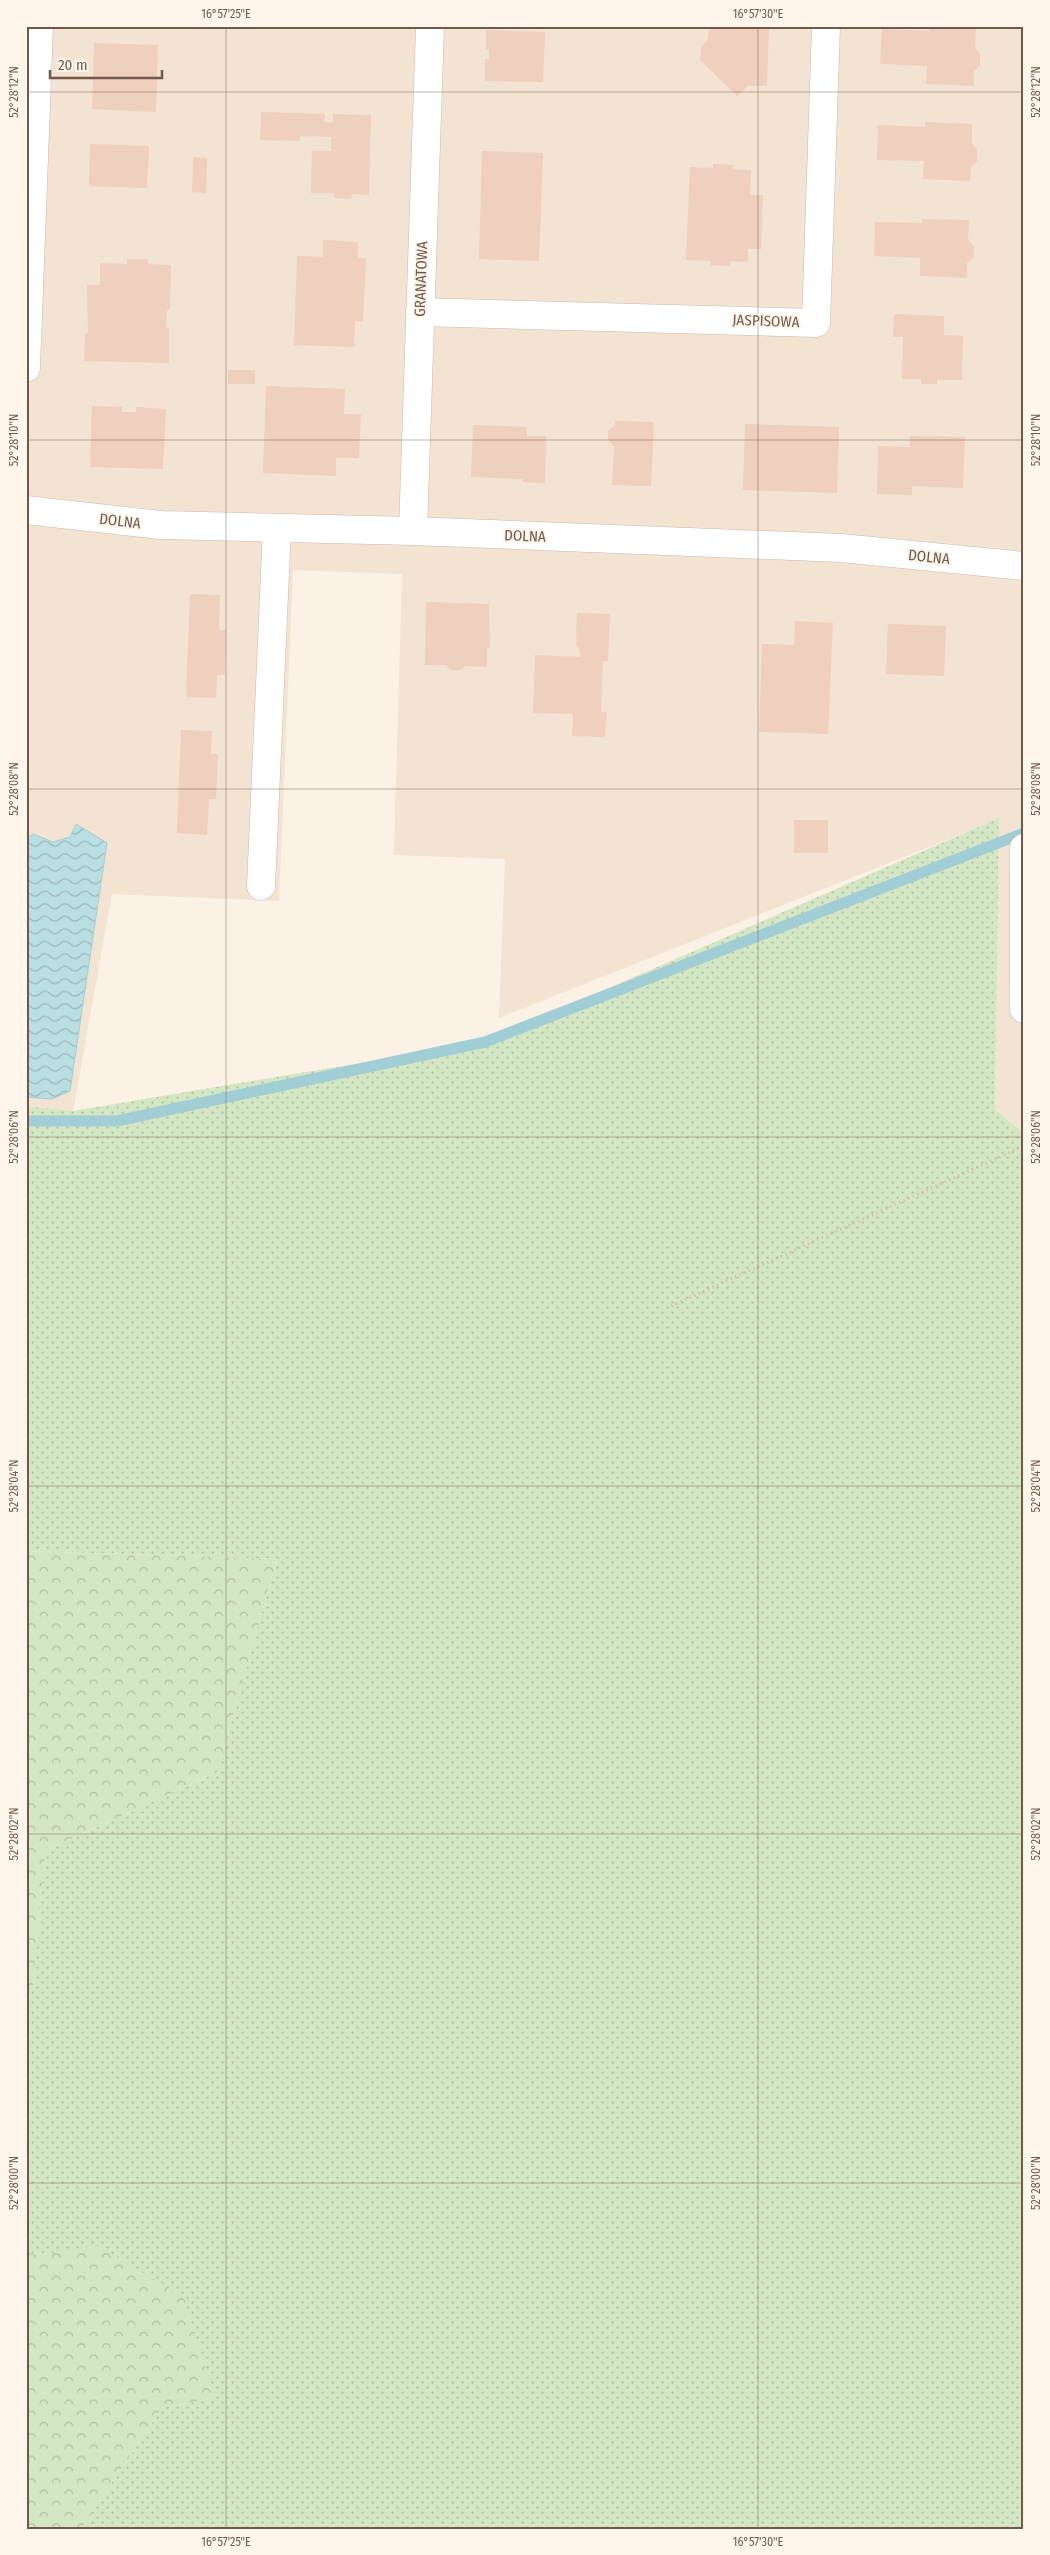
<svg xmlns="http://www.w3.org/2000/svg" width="1050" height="2555" font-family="'Fira Sans Condensed',sans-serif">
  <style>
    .residential { fill: #f2e3d3 }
    .grass { fill: url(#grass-dots) }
    .forest { fill: url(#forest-crowns) }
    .water { fill: url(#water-waves); stroke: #a1ced4 }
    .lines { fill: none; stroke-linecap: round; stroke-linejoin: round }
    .stream { stroke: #a1ced4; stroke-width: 11 }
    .building { fill: #efcfbe }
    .minor-casing { stroke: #ccb9ac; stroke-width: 29 }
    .path { stroke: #d3b3a1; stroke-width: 3; stroke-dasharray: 1 4; stroke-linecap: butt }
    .minor { stroke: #fff; stroke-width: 28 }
    .ticks { fill: none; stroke: #72584c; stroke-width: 1; stroke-opacity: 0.45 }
    .labels { text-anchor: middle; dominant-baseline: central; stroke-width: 4; stroke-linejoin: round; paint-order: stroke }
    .street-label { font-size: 15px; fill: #72584c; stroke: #fef6eb }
    .neatline { fill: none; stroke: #72584c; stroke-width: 2 }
    .ticks-label { font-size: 12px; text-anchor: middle; fill: #72584c }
  </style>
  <defs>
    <pattern id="grass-dots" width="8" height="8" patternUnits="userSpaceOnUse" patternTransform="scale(1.25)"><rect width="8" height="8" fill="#d4e7c4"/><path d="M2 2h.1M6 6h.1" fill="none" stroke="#b0bea1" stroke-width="1.8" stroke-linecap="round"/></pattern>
    <pattern id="forest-crowns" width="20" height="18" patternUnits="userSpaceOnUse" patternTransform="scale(1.25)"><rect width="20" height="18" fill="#d4e7c4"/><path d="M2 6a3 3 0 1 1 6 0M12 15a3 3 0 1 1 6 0" fill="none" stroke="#b0bea1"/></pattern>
    <pattern id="water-waves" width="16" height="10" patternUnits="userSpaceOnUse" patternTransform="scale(1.25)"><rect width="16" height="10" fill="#badfe3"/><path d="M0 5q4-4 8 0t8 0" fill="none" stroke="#9cb8ba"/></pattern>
  </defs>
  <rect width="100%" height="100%" fill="#fbf1e5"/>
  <path class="residential" d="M26,26H1024V1134L995,1109L999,819L499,1018L505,859L394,855L402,574L293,570L279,901L112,894L73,1111L26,1106Z"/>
  <path class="grass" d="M999,818L995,1109L1024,1134V2529H81L162,2408L214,2398L52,2253L26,2254V1993L33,1990L45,1851L217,1772L277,1559L26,1551V1106L73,1111L485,1042Z"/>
  <path class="forest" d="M26,1551L277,1559L217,1772L45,1851L33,1990L26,1993Z
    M97,2245L184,2298L215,2398L162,2408L81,2529H26V2254L52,2253Z"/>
  <path class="water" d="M76,824L107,843L70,1091L52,1099L26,1097V838L33,834L53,842L70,837Z"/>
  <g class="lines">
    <path class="stream" d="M26,1121H117L485,1042L1024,833"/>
  </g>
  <path class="building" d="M709,26H769L767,86H748L737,96L700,60L701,47L708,39Z
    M929,27L976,28L975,48L980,54V65L974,71V86L926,84L927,66L880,64L882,29L929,31Z
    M486,30L545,32L543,82L485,81V59H489V49H486Z
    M94,43L158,45L156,112L92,109Z
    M261,112L325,114L324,122L333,123V114L371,115L369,195L352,194L351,199L334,198V193H311L312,151H331V137L300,136V141L260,140Z
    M925,122L972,124V143L977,150V161L971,167L970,181L923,179L924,161L877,160L878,125L925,127Z
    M90,144L149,146L147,188L89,186Z
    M482,151L543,153L539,261L479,259Z
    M193,157L207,158L206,193L192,192Z
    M713,164L734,165L733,169L751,170L750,195H763L761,249H748V262L730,261V266L710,265L711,261L686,260L690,167L713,168Z
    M922,219L969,220L968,240L974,246V257L967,263V278L920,276V258L874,256L875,222L922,223Z
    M323,240L358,242V258H366L363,322L355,321L354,347L294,345L297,256L323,257Z
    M127,259H148V264L171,265L170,310H167L166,328H169V363L84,361L85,333H88L87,285H100V263L127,264Z
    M894,314L944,316V335L963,336L962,380H937V384H921V379H902L903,337H893Z
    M228,370H255V384H228Z
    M266,386L345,389L344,414H361L359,458H336V476L263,473Z
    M92,406L122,407V412H136V407L166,409L163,469L90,467Z
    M615,421L654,422L651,486L612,485L614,446L608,440V431L615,425Z
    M745,424L839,427L837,493L743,490Z
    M473,425L527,427V436H546L545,483L522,482L523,479L471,477Z
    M910,436L965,437L963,488L912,486V495L877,494L878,446L910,447Z
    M190,594L220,595L219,630H226L225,675H217L216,698L186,697Z
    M426,602L489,604L490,648H487V667L465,666L461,670H450L446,665H425Z
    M577,613L610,614L608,661H603L601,712H607L605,737L572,736L573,714L533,713L535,655L580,657V651L576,644Z
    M795,621L833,623L828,734L759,732L762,644L794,645Z
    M888,624L946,626L944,676L886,674Z
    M181,730L212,731L211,754H218L216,799H209L207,835L177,833Z
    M794,820H828V853H794Z"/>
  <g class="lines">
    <defs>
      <path id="minor" d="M420,312L816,323L826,26
        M26,368L39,26
        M26,510L161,525L413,531L841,548L1024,566
        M413,531L430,26
        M1024,848V1009
        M261,886L277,528"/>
    </defs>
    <use href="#minor" class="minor-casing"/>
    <path class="path" d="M667,1308L1024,1146"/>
    <use href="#minor" class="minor"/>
  </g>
  <path class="ticks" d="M226,26V2529M758,26V2529M26,92H1024M26,440H1024M26,789H1024M26,1137H1024M26,1486H1024M26,1834H1024M26,2183H1024"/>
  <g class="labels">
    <g class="street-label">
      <text transform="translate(421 279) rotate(-88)">GRANATOWA</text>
      <text transform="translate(766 321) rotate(2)">JASPISOWA</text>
      <text transform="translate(120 521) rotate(7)">DOLNA</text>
      <text transform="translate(525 536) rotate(2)">DOLNA</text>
      <text transform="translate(929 557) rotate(6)">DOLNA</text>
    </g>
  </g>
  <rect width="1050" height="2555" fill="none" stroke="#fef6eb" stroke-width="55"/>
  <path d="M50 70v8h112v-8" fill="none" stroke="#72584c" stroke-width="2.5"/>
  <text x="58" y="70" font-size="15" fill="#72584c" stroke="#fef6eb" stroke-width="4" paint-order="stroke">20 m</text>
  <rect x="28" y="28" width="994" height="2500" class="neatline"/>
  <g class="ticks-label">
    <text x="226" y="18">16°57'25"E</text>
    <text x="758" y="18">16°57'30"E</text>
    <text transform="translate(14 92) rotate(-90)" y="4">52°28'12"N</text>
    <text transform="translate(1036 92) rotate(-90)" y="4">52°28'12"N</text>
    <text transform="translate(14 440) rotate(-90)" y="4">52°28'10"N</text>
    <text transform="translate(1036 440) rotate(-90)" y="4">52°28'10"N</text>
    <text transform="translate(14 789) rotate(-90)" y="4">52°28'08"N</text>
    <text transform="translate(1036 789) rotate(-90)" y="4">52°28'08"N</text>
    <text transform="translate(14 1137) rotate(-90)" y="4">52°28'06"N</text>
    <text transform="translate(1036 1137) rotate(-90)" y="4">52°28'06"N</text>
    <text transform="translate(14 1486) rotate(-90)" y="4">52°28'04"N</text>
    <text transform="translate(1036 1486) rotate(-90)" y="4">52°28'04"N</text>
    <text transform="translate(14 1834) rotate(-90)" y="4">52°28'02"N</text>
    <text transform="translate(1036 1834) rotate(-90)" y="4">52°28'02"N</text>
    <text transform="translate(14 2183) rotate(-90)" y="4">52°28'00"N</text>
    <text transform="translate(1036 2183) rotate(-90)" y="4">52°28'00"N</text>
    <text x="226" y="2546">16°57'25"E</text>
    <text x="758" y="2546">16°57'30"E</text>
  </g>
</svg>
